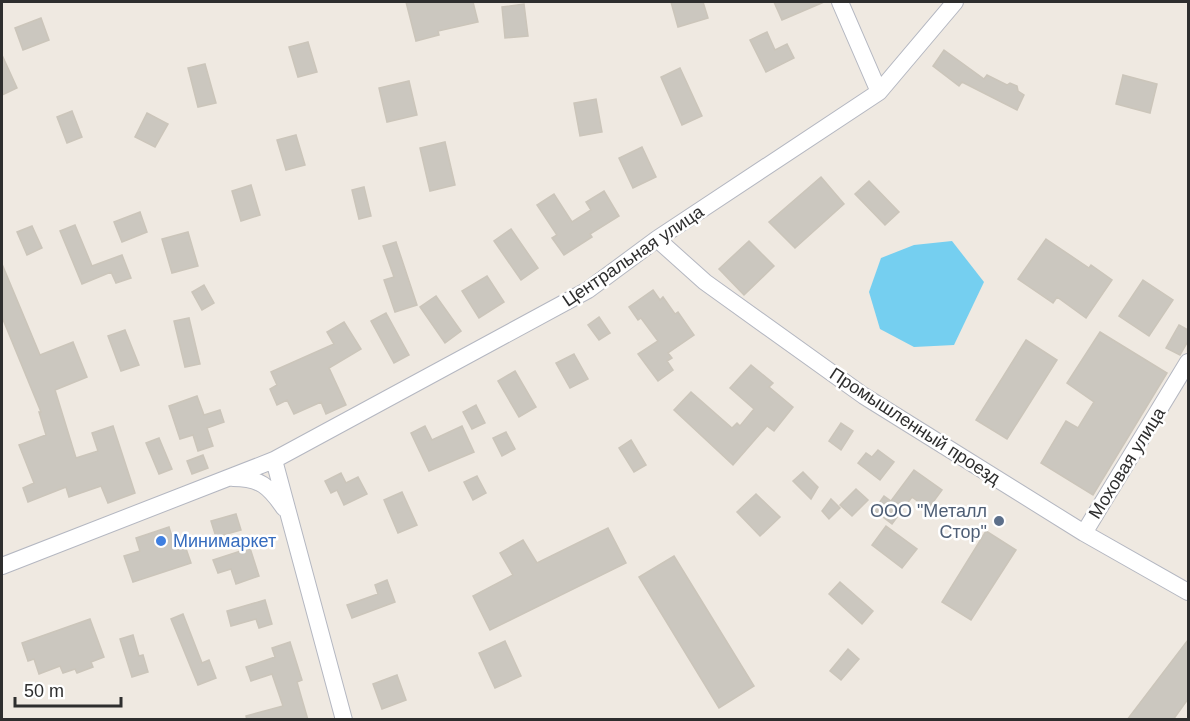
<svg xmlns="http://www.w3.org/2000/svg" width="1190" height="721" font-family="Helvetica,sans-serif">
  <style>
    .water { fill: #75cff0 }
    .building { fill: #cbc7bf; stroke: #cbc5ba; stroke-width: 1.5 }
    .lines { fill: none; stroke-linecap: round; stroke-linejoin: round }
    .minor-casing { stroke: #b4b7c1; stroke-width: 18 }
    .minor { stroke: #fff; stroke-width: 16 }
    .service-dot { fill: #5c6f8a; stroke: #fff; stroke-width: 2 }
    .shop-dot { fill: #3f7fe0; stroke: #fff; stroke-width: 2 }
    .labels { text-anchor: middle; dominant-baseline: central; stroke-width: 5; stroke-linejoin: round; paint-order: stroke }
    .street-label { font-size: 18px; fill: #2e2e2e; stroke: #fff }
    .service-label { font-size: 18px; fill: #4e5e75; stroke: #fff; text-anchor: end }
    .shop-label { font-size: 18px; fill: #366cbe; stroke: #fff; text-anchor: start }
  </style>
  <rect width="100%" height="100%" fill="#efe9e1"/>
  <path class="water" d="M952,241L984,282L954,345L914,347L880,329L869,292L881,258L914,245Z"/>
  <path class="building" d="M406,2H473L478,22L438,31L439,35L416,41Z
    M671,2H703L708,18L678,27Z
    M774,2H824L782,20Z
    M524,4L528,36L505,38L502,7Z
    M41,18L49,40L23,50L15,28Z
    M767,32L775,50L787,44L794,58L766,72L750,40Z
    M308,42L317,72L298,77L289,47Z
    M944,50L984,79L987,75L1007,85L1010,83L1017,86L1018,91L1024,95L1017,110L962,82L959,86L933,66Z
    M2,55L17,88L2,95Z
    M205,64L216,103L198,107L188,68Z
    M680,68L702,116L682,125L661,77Z
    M1123,75L1157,84L1150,113L1116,104Z
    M409,81L417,115L387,122L379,88Z
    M596,99L602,132L580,136L574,103Z
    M72,111L82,137L67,143L57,117Z
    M147,113L168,124L155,147L135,137Z
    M296,135L305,165L286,170L277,140Z
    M445,142L455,185L430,191L420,148Z
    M642,147L656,177L633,188L619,158Z
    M821,177L844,204L795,248L769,222Z
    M869,181L899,212L885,225L855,194Z
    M251,185L260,215L241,221L232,191Z
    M364,187L371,216L359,219L352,190Z
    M604,191L619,216L590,234L592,237L564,255L552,238L557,235L537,205L554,194L572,222L591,210L586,202Z
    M140,212L147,232L122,242L114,222Z
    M75,225L92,266L122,255L131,278L116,283L111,272L82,284L60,231Z
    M32,226L42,248L27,255L17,232Z
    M511,229L538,268L521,280L494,241Z
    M188,232L198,266L172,273L162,239Z
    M1046,239L1089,268L1091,265L1112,280L1086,318L1057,297L1053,303L1018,279Z
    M749,241L774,266L744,295L719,269Z
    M396,242L417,305L395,312L384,280L394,277L383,246Z
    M2,264L40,355L73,342L87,377L55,390L76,458L98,451L92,433L113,426L135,493L108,503L101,486L69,497L66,487L28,502L23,488L34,483L19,445L46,435L39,412H41L2,317Z
    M487,276L504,302L479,318L462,291Z
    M1143,280L1173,300L1149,336L1119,316Z
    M204,285L214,303L202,310L192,292Z
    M653,290L660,300L663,297L675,314L678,312L694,335L668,353L672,358L667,361L673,370L658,381L638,354L658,341L641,318L638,320L629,307Z
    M436,296L461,331L445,343L420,307Z
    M386,313L409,355L394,363L371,321Z
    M599,317L610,333L599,340L588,325Z
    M189,318L200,364L185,367L174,321Z
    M344,322L361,349L329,368L346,405L326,414L321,402L294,414L287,400L277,405L270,389L277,385L271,372L334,344L327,332Z
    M1179,325L1188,330V341L1180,355L1166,348Z
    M125,330L139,365L121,371L108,336Z
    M1100,332L1167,373L1093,495L1041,463L1066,421L1078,428L1094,402L1067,383Z
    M1026,340L1057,360L1007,439L976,420Z
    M574,354L588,379L570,388L556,363Z
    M751,365L773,383L769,387L793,407L774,431L767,426L733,465L674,410L691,392L732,428L737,423L740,426L754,409L730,388Z
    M515,371L536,407L519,417L498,381Z
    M197,396L204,415L220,410L224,422L207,428L213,446L198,451L193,435L180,439L169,406Z
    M476,405L485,423L472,429L463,412Z
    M841,423L853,431L841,450L829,441Z
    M425,426L432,440L462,426L474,452L429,471L411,433Z
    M506,432L515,449L502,456L493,438Z
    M159,438L172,469L159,474L146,443Z
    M631,440L646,465L634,472L619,448Z
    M878,450L894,462L880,480L858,463L866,453L872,457Z
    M203,455L208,468L192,474L187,461Z
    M914,470L942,490L928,509L912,497L892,524L874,510L884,496L891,501Z
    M803,472L818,487L811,499L793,481Z
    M341,473L346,483L358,477L367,494L344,505L337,490L331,493L325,481Z
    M477,476L486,493L473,500L464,482Z
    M856,489L868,500L852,516L840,505Z
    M402,492L417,525L398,533L384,500Z
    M756,494L780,517L760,536L737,512Z
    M831,499L840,508L829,519L822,511Z
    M236,514L241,530L216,537L211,521Z
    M886,526L917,549L902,568L872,545Z
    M169,527L173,540L182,537L191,563L133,582L124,556L140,551L136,538Z
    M608,528L626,563L490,630L473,596L513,575L500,553L523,540L537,563Z
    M986,531L1016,550L971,620L942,602Z
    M250,548L259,576L236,584L231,569L218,573L213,560Z
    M674,556L754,686L719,708L639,577Z
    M387,580L395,602L352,618L347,605L378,594L375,585Z
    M840,582L873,611L862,624L829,594Z
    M265,600L272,624L259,628L256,619L231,626L227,611Z
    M183,614L202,663L209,660L216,678L198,685L171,619Z
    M90,619L104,657L91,662L93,667L77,673L75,669L63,673L60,666L39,674L34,659L28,661L22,643Z
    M133,635L139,656L143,655L148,672L132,677L120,639Z
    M1188,640V699L1173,720H1127Z
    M505,641L521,676L495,688L479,653Z
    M290,642L302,680L297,682L308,720H247L246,716L283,706L272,674L251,681L246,667L275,657L272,648Z
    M848,649L859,659L841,680L830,671Z
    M397,675L406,700L382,709L373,684Z"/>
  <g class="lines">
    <defs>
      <path id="minor" d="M840,2L879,92
        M657,239L705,282L864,396L1084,533L1188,592
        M274,460L344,720
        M233,478C260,478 269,486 284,508
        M1084,533L1188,362
        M2,566L274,460L588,290L657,239L879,92L955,2"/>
    </defs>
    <use href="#minor" class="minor-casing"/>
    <use href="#minor" class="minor"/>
  </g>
  <circle class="service-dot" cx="999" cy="521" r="6"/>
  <circle class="shop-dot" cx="161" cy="541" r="6"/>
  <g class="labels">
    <g class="street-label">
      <text transform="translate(633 256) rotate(-34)">Центральная улица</text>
      <text transform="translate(915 426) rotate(33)">Промышленный проезд</text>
      <text transform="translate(1127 463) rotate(-58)">Моховая улица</text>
    </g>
    <g class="service-label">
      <text x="987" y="511">ООО "Металл<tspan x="987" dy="21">Стор"</tspan></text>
    </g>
    <g class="shop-label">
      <text x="173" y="541">Минимаркет</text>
    </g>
  </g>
  <rect width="1190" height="721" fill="none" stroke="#2e2e2e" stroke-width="6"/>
  <path d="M15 697v9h106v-9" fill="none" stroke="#2e2e2e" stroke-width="3"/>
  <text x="24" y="697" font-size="18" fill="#2e2e2e" stroke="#ffffff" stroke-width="4.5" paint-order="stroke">50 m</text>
</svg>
